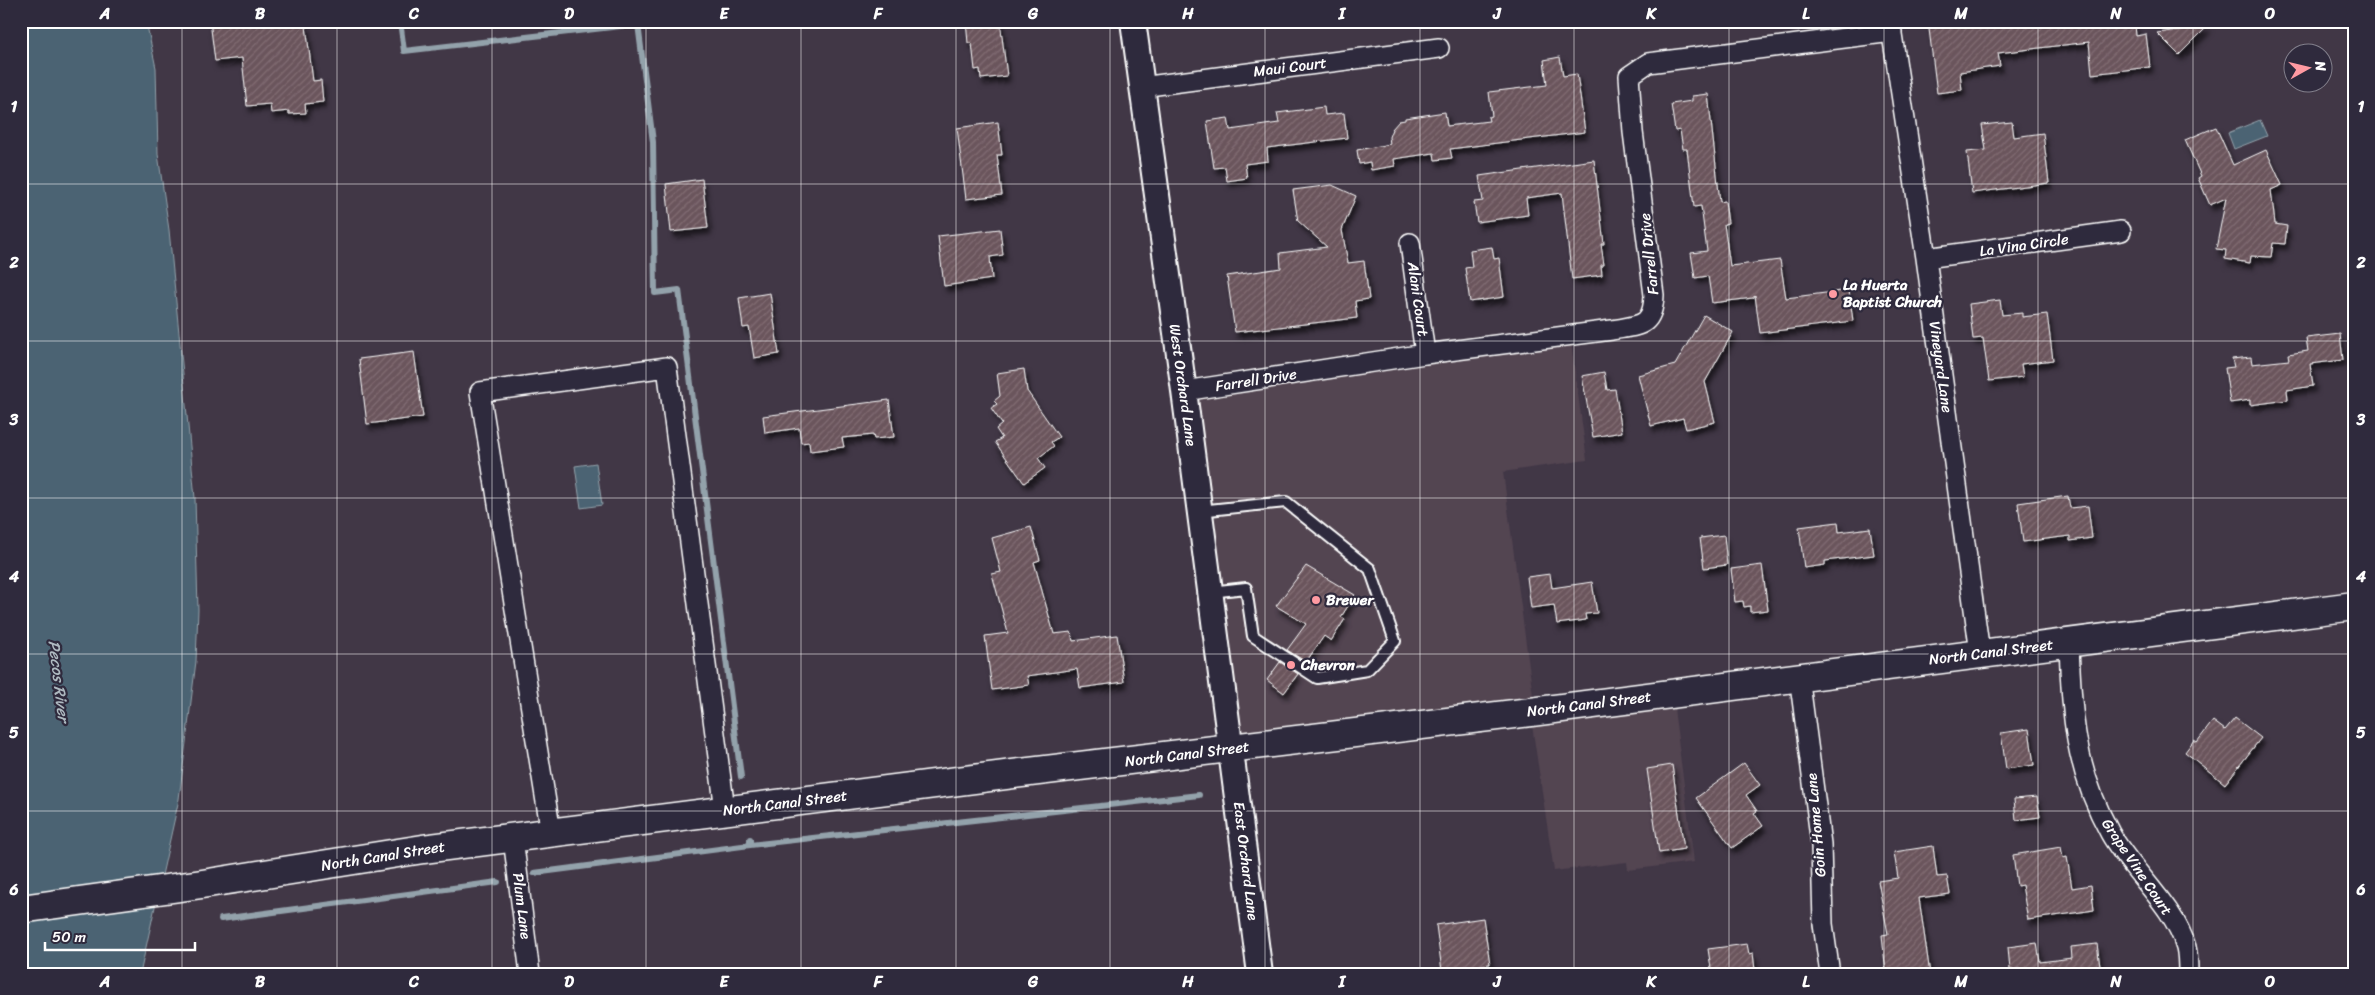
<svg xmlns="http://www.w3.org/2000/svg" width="2375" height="995" font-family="Sriracha,sans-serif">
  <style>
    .built { fill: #524451 }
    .water { fill: #4b6473; stroke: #93a2ab }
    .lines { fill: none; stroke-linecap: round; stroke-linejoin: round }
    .stream { stroke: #93a2ab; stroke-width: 6 }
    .building { fill: url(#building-hatch); stroke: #fff; filter: url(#shadow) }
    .service-casing { stroke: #fff; stroke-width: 14 }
    .minor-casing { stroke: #fff; stroke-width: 22 }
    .tertiary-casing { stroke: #fff; stroke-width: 28 }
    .primary-casing { stroke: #fff; stroke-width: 31 }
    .service { stroke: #2f2a3d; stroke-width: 10 }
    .minor { stroke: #2f2a3d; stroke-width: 19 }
    .tertiary { stroke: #2f2a3d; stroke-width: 24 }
    .primary { stroke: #2f2a3d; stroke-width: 28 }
    .grid { fill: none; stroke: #fff; stroke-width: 1; stroke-opacity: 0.55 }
    .poi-dot { fill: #ff9aa2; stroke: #2f2a3d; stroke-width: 2 }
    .labels { text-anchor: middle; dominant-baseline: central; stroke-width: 4.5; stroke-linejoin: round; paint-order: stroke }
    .street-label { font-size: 15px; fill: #fff; stroke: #2f2a3d }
    .poi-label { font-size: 15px; font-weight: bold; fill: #fff; stroke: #2f2a3d; text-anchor: start }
    .water-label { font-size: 16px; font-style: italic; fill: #aeb9c0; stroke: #2f2a3d }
    .neatline { fill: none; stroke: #fff; stroke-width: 2 }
    .grid-label { font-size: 16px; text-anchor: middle; font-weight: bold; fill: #fff }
  </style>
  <defs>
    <pattern id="building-hatch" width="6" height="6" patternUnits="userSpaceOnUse" patternTransform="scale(1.25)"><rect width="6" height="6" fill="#6b545c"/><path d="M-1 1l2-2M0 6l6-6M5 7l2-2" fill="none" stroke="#816e74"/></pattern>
    <filter id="shadow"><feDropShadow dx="3" dy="5.5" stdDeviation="2.5" flood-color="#0009"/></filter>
  </defs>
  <rect width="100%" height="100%" fill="#413746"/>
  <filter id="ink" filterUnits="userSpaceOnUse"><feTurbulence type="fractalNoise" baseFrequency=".02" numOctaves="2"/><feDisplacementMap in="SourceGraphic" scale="10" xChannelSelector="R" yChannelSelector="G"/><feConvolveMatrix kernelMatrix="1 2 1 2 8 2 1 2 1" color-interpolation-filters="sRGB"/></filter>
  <g filter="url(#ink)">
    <path class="built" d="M1570,335L1587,460L1503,472L1535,711L1672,693L1694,862L1628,870L1627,862L1554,871L1530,712L1231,749L1184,391Z"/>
    <path class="water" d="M21,21H146L156,68L158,154L169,230L195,498L198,610L196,661L179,799L140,974H21Z
      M2260,120L2267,136L2234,149L2228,133Z
      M596,463L602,505L581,508L575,466Z"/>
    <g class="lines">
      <path class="stream" d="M400,21L404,51L638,24L653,142L655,293L679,290L741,777
        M750,845L1199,795
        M534,873L750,845V839
        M221,919L498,882"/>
    </g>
    <path class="building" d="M210,21H304V26H306L313,81L321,80L323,102L305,104L306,113L289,114V111L271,113L270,104L247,106L242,58L215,61Z
      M966,21H1000L1007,76L981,79L980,69L975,70L972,43H968Z
      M1928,21H2110L2111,28L2135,25L2136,36L2146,34L2150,67L2092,74L2089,42L1998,53L2000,66L1960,72L1962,90L1937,93Z
      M2208,26L2179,55L2157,33Z
      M1560,57L1563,76L1577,74L1585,132L1450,149L1452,158L1435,160L1434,153L1394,159L1395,166L1371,170L1370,162L1359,164L1357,150L1390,144L1389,137L1392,129L1399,121L1405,120V118L1445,112L1447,126L1489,121L1488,117L1492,116L1489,92L1547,85L1544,60Z
      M1708,94L1720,202L1725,201L1728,223L1724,224L1730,266L1780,260L1786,298L1849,290L1853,321L1760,333L1755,295L1753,298L1712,303L1708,276L1695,278L1691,253L1707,251L1701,206L1694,207L1687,149H1683L1680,130L1675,131L1671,104L1692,101V96Z
      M1324,107L1325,115L1344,113L1347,138L1267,148L1268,161L1245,164L1247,178L1227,181L1225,167L1214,168L1207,121L1228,118L1230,130L1279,123L1277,113Z
      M998,122L1002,155H997L1002,195L966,199L957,128Z
      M2012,122L2014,137L2043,133L2049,183L1972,193L1967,152L1986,150L1982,125Z
      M2216,127L2233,165L2266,150L2282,185L2271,190L2275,224L2287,226L2285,244L2273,243L2271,257L2251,256L2250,263L2225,259L2226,250L2216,249L2226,198L2210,205L2198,178L2201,176L2185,140Z
      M1594,160L1604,244H1601L1604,265H1601L1602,275L1572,279L1562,193L1526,198L1528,215L1477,222L1474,202L1483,201L1479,176Z
      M702,179L708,228L671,232L666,184Z
      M1332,185L1356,196L1342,230L1348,263L1364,261L1369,299L1355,301L1357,318L1235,332L1227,276L1281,268L1280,253L1327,247L1298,221L1293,190Z
      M1000,229L1003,255L990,257L992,279L944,286L938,236Z
      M1492,247L1494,259L1499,258L1504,297L1470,302L1465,268L1472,267L1470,250Z
      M770,293L779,354L754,358L749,327L743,328L739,298Z
      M2000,300L2002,315L2022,313V317L2047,314L2053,360L2021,364L2023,377L1989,381L1983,338L1973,339L1969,304Z
      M1704,315L1733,332L1705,382L1715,422L1686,429L1683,418L1651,426L1638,375L1675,365Z
      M2340,334L2343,360L2310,364L2313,386L2287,390L2288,400L2250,405V400L2230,403L2225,368L2234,367L2232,359L2251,357L2252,364L2289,360L2288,354L2308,351L2306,338Z
      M414,352L423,417L367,424L359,359Z
      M1024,369L1027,391L1059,437L1051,442L1054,446L1038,458L1045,468L1024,483L995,442L1002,438L996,429L1002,424L991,408L997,404L994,401L1000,396L997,373Z
      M1604,372L1607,390L1615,389L1622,432L1593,437L1582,376Z
      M889,400L894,437L874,439L873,435L842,438L844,447L810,451L809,442L801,443L799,428L765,433L763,416Z
      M2068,496L2070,508L2088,506L2092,538L2070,541V536L2023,542L2018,503Z
      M1838,522L1839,532L1870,528L1874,555L1825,561V565L1804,568L1799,527Z
      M1031,527L1040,560L1034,562L1054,634L1071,632L1073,641L1117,635L1124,682L1080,688L1077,669L1027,676L1029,685L992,690L985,636L1008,633L992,574L1001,572L992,538Z
      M1724,535L1727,565L1704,568L1700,538Z
      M1762,565L1768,610L1750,612V606L1744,607L1743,601L1735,602L1731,569Z
      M1306,566L1355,595L1341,617L1345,619L1331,641L1324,636L1306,662L1287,650L1306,624L1276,606Z
      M1550,574L1552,588L1592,582L1597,613L1585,614L1586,620L1557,624L1554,605L1531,608L1527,577Z
      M1280,662L1298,674L1284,693L1267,680Z
      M2235,718L2261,738L2225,784L2185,752L2194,740L2197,742L2213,721L2225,730Z
      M2029,729L2034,765L2006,769L2001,733Z
      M1744,763L1760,785L1746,795L1757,811L1754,813L1763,826L1732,848L1696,798Z
      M1672,765L1684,849L1659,853L1647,769Z
      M2037,797L2040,817L2016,820L2014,799Z
      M1933,846L1937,877L1947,876L1950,894L1919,898L1930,974H1886L1882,935L1888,934L1878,881L1898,878L1894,852Z
      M2061,847L2063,858L2067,857L2072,888L2091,885L2094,910L2028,920L2022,885L2017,886L2013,855Z
      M1483,918L1490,964L1442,971L1436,925Z
      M2037,943L2040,962L2072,958L2071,947L2097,944L2101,974H2029V968L2010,970L2008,947Z
      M1747,944L1749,954L1753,953L1755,970H1751L1752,974H1712L1708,949Z"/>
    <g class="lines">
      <defs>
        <path id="service" d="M1199,511L1286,502L1370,569L1395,641L1367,670L1317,678L1253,636L1246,588L1210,592"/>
        <path id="minor" d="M1890,21L1926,258L1980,653
          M1141,87L1439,48
          M1410,243L1425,354
          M1926,258L2121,231
          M1184,391L1425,354L1612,330C1640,325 1653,327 1654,295L1633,132L1629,76L1648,63L1892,32
          M2069,642C2071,714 2075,769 2110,833C2131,871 2174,905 2186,947C2188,955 2188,965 2188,974
          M1799,676L1821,844L1823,924L1830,974
          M551,833L480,392L667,367L725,810
          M513,838L530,974"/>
        <path id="tertiary" d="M1133,21L1184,391L1260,974"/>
        <path id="primary" d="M21,909L202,884L423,849L1021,773L1531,712L2354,606"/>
      </defs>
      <use href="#service" class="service-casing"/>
      <use href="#minor" class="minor-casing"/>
      <use href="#tertiary" class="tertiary-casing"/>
      <use href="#primary" class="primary-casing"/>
      <use href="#service" class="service"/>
      <use href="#minor" class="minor"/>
      <use href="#tertiary" class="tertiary"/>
      <use href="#primary" class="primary"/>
    </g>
  </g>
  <path class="grid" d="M182,21V974M337,21V974M492,21V974M646,21V974M801,21V974M956,21V974M1110,21V974M1265,21V974M1420,21V974M1574,21V974M1729,21V974M1884,21V974M2038,21V974M2193,21V974M21,184H2354M21,341H2354M21,498H2354M21,654H2354M21,811H2354"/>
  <g class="poi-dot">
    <circle cx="1833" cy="294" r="5"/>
    <circle cx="1316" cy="600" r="5"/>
    <circle cx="1291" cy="665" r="5"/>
  </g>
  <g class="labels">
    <g class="street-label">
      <text transform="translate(1290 67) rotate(-7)">Maui Court</text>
      <text transform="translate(2024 245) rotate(-8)">La Vina Circle</text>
      <text transform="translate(1649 254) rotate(-96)">Farrell Drive</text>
      <text transform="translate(1418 299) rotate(82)">Alani Court</text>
      <text transform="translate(1941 367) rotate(82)">Vineyard Lane</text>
      <text transform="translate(1256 380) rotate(-9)">Farrell Drive</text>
      <text transform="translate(1183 385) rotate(82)">West Orchard Lane</text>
      <text transform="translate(1991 652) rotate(-7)">North Canal Street</text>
      <text transform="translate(1589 704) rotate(-7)">North Canal Street</text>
      <text transform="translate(1187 754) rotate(-7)">North Canal Street</text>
      <text transform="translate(785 803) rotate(-7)">North Canal Street</text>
      <text transform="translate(1816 825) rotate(-95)">Goin Home Lane</text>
      <text transform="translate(383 856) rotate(-9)">North Canal Street</text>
      <text transform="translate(1246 861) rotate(83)">East Orchard Lane</text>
      <text transform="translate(2137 867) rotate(56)">Grape Vine Court</text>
      <text transform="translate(522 906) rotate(83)">Plum Lane</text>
    </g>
    <g class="poi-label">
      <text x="1843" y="285">La Huerta<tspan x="1843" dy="17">Baptist Church</tspan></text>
      <text x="1326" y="600">Brewer</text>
      <text x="1301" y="665">Chevron</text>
    </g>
    <g class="water-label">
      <text transform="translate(59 681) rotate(83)">Pecos River</text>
    </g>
  </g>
  <rect width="2375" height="995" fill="none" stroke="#2f2a3d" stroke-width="55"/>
  <g transform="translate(2308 68) rotate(82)"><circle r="24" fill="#2f2a3d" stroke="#827f8b"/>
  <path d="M0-4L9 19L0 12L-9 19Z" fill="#ff9aa2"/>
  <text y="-8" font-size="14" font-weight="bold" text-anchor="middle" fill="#ffffff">N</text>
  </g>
  <path d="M45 942v8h150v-8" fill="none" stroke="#ffffff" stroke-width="2.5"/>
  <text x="52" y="942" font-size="15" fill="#ffffff" stroke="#2f2a3d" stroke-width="4" paint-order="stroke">50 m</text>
  <rect x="28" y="28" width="2320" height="940" class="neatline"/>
  <g class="grid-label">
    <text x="105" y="19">A</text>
    <text x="260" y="19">B</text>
    <text x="414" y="19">C</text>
    <text x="569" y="19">D</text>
    <text x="724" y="19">E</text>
    <text x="878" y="19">F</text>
    <text x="1033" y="19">G</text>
    <text x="1188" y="19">H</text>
    <text x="1342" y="19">I</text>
    <text x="1497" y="19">J</text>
    <text x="1651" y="19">K</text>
    <text x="1806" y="19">L</text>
    <text x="1961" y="19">M</text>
    <text x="2116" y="19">N</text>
    <text x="2270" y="19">O</text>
    <text x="14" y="112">1</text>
    <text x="2361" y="112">1</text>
    <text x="14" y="268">2</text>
    <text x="2361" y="268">2</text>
    <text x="14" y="425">3</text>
    <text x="2361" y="425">3</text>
    <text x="14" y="582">4</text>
    <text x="2361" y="582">4</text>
    <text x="14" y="738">5</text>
    <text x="2361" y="738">5</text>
    <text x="14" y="895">6</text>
    <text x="2361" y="895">6</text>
    <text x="105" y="987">A</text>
    <text x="260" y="987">B</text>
    <text x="414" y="987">C</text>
    <text x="569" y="987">D</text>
    <text x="724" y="987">E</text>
    <text x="878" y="987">F</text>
    <text x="1033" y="987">G</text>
    <text x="1188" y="987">H</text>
    <text x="1342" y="987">I</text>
    <text x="1497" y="987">J</text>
    <text x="1651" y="987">K</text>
    <text x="1806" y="987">L</text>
    <text x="1961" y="987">M</text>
    <text x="2116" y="987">N</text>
    <text x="2270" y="987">O</text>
  </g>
</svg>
